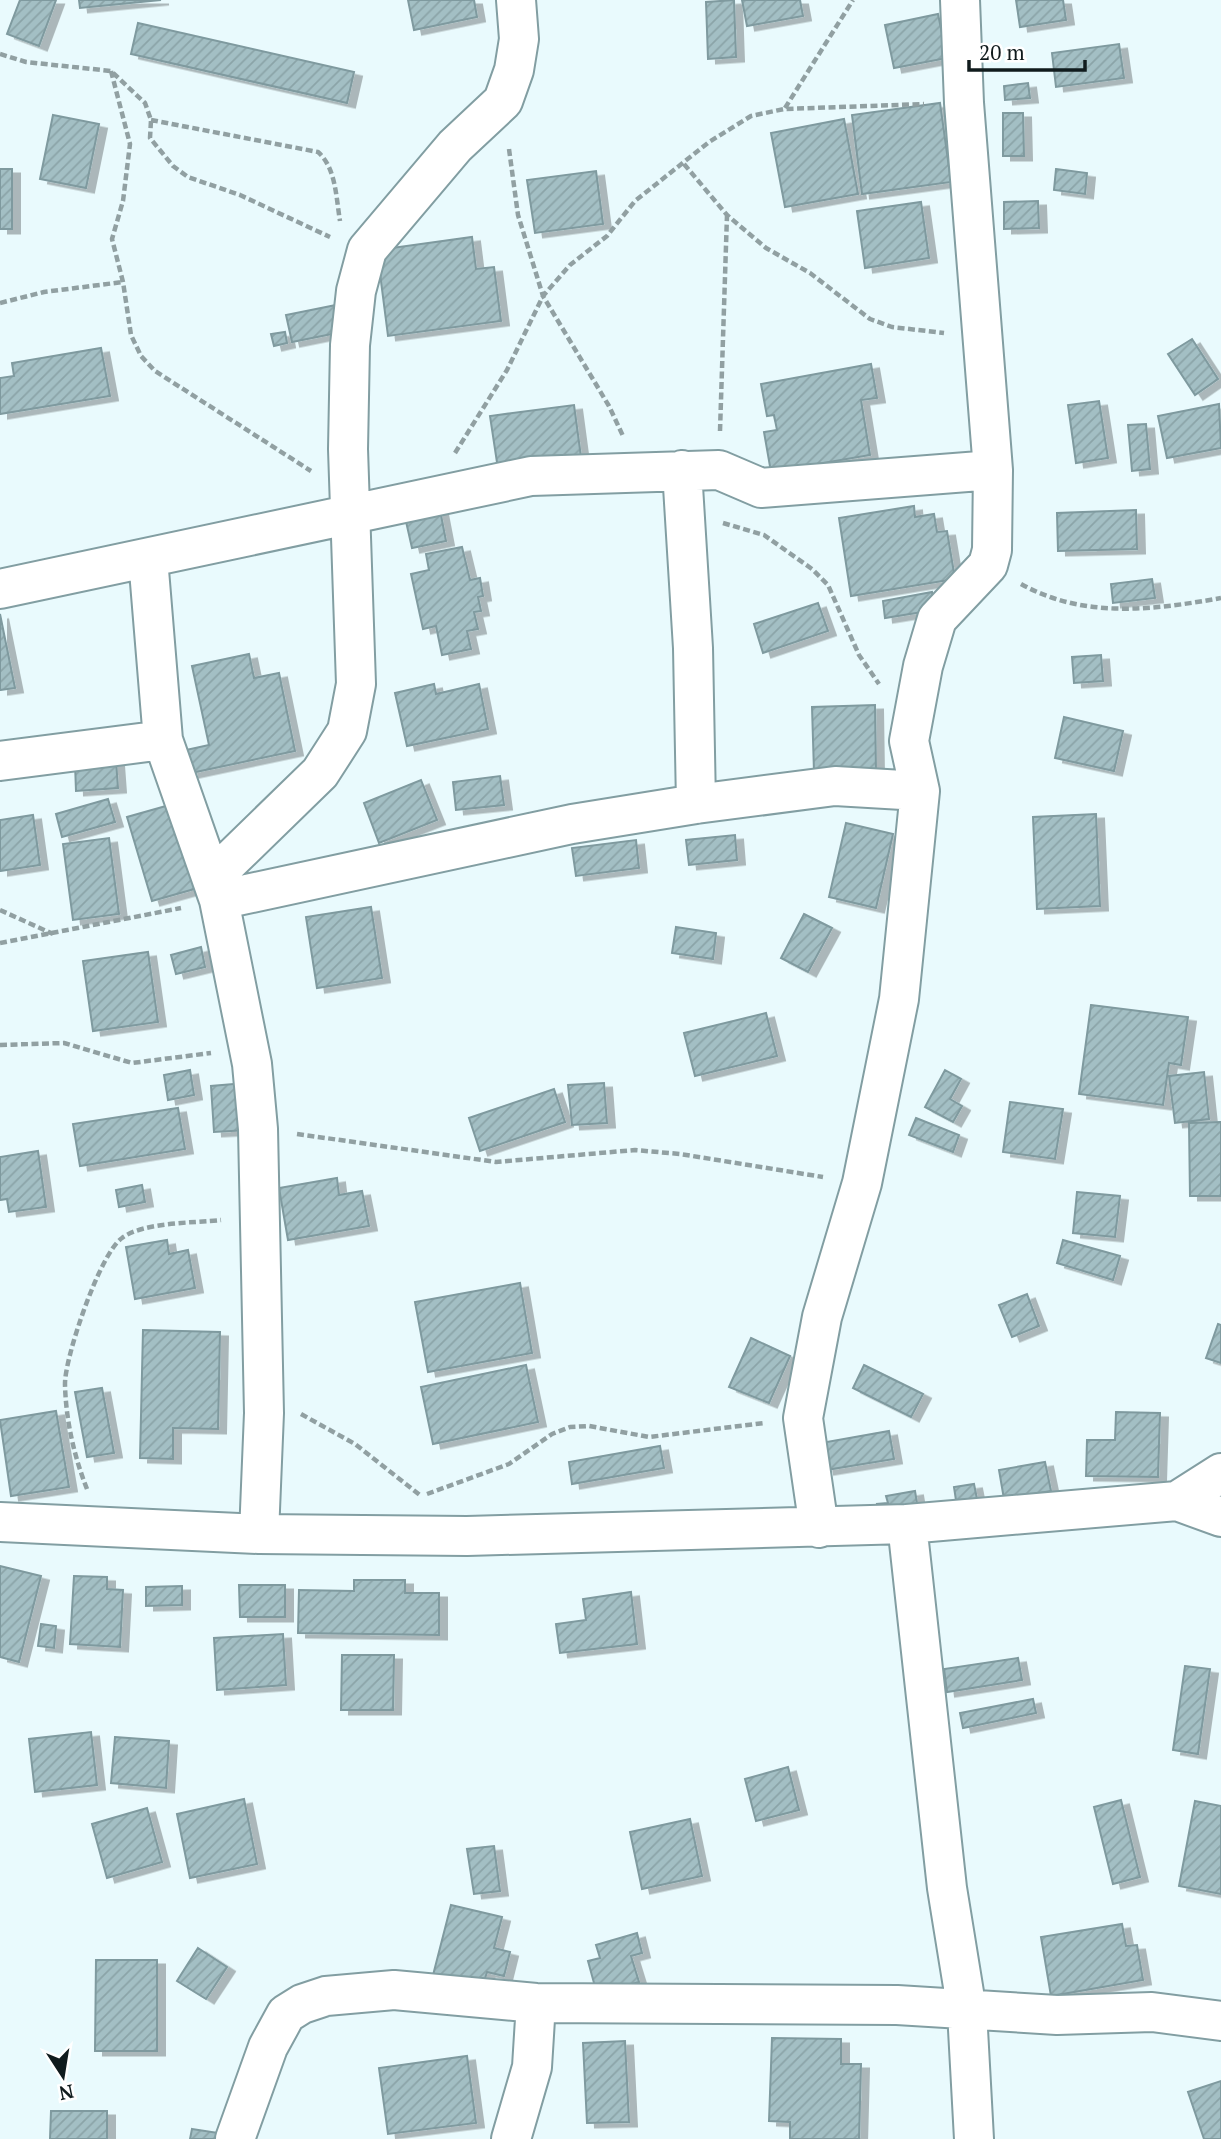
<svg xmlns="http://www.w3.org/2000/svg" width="1221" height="2139" font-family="'PT Serif',serif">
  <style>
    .building { fill: url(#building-hatch); stroke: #7f9a9f; stroke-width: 2; filter: url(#shadow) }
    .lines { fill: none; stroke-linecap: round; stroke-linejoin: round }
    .minor-casing { stroke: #829ea2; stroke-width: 42 }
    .path { stroke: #91a0a2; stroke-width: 4.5; stroke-dasharray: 7 3.5; stroke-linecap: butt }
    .minor { stroke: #fff; stroke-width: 38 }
  </style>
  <defs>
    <pattern id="building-hatch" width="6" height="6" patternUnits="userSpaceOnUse" patternTransform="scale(1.75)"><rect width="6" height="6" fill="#a3bfc4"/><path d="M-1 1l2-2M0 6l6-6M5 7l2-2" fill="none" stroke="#8ba4a8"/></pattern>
    <filter id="shadow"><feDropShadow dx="8" dy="4.5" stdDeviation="0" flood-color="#0004"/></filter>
  </defs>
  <rect width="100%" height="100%" fill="#e9fafd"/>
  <path class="building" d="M20,0H56L39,46L7,34Z
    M79,0H161L80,8Z
    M408,0H474L477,17L414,30Z
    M734,0L736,57L708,59L706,2Z
    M742,0H800L803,16L747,26Z
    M1016,0H1063L1066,20L1020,27Z
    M938,14L947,58L894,68L885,25Z
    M138,23L354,72L347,103L131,54Z
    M1119,44L1124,78L1056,87L1052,53Z
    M1028,83L1030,98L1005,100L1004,86Z
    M940,103L951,182L862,194L852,115Z
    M1003,113H1023L1024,156H1003Z
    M53,115L99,124L86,188L40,179Z
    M844,119L858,194L785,207L771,133Z
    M0,169H12V229H0Z
    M1056,169L1087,173L1085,194L1054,190Z
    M596,171L603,224L535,233L527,180Z
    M1038,201L1039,228L1004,229V202Z
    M921,202L929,258L865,268L857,211Z
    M472,237L476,269L494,267L501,321L388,336L377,250Z
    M341,304L347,331L292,342L286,315Z
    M285,332L287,343L274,346L271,334Z
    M1192,339L1218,379L1195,395L1168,354Z
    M101,348L110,396L0,414V378L14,376L12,363Z
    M871,364L877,398L861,400L870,455L771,472L764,432L777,430L774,415L767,416L761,384Z
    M1099,401L1108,458L1076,463L1068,405Z
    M1219,404L1221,448L1167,458L1158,416Z
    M574,405L581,457L498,469L490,416Z
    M1146,424L1150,469L1132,471L1128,425Z
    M914,506L915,517L934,514L937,532L947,531L955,579L851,596L839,518Z
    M440,510L446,541L412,548L405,517Z
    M1136,510L1137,549L1058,551L1057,513Z
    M462,547L470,580L480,578L483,596L478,597L481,611L474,612L478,629L467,631L471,649L442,655L436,626L423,629L411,574L429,570L426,554Z
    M1152,579L1155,598L1113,603L1111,584Z
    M932,592L935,610L885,618L883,601Z
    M818,603L828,631L763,653L754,624Z
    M0,614L15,688L0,690Z
    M249,654L254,678L279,673L295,751L191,773L186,750L209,745L192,666Z
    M1101,655L1103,681L1074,683L1072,657Z
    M434,684L436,694L479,684L488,729L407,746L395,693Z
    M875,705L876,771L814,772L812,707Z
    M1064,717L1123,731L1114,771L1055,758Z
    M116,761L118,788L76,791L75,764Z
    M500,776L504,805L456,810L453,782Z
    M421,780L437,820L379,843L364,803Z
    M108,799L115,822L62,837L56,814Z
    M180,802L205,886L152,901L127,817Z
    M1096,814L1100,906L1037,909L1033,817Z
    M33,815L40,865L0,871V820Z
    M846,823L893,834L876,908L829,897Z
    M735,835L737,860L689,865L686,840Z
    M109,838L119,914L73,920L63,844Z
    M636,840L639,868L576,876L572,848Z
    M371,907L382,978L317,988L306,917Z
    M804,914L832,928L808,972L781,958Z
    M676,927L716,933L713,959L672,953Z
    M201,947L205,967L176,974L171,955Z
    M148,952L158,1022L93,1031L83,961Z
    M1091,1005L1188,1017L1181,1065L1169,1063L1163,1105L1079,1094Z
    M766,1013L777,1056L695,1076L684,1033Z
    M190,1070L194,1095L168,1100L164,1075Z
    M945,1070L961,1079L950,1099L962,1106L953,1122L925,1107Z
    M1204,1072L1209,1119L1175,1123L1169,1076Z
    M245,1083L248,1130L214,1132L211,1086Z
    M604,1083L607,1123L572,1125L568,1085Z
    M554,1089L565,1122L480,1151L469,1118Z
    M1010,1102L1063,1109L1055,1159L1003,1152Z
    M178,1108L185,1149L80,1166L73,1124Z
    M916,1118L959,1135L953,1152L909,1135Z
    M1221,1122V1196H1190L1189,1123Z
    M38,1151L46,1207L9,1212L7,1199L0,1200V1157Z
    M337,1178L339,1195L362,1191L369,1226L288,1240L279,1188Z
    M142,1185L145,1202L119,1207L116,1190Z
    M1077,1192L1120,1196L1115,1237L1073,1233Z
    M167,1240L169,1254L188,1250L195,1288L135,1299L126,1247Z
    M1063,1240L1120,1256L1113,1280L1057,1263Z
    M520,1283L532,1353L428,1372L415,1302Z
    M1027,1294L1039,1326L1012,1337L999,1305Z
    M1218,1324L1221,1325V1363L1206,1358Z
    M143,1330L220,1332L218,1429L173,1428V1459L140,1458Z
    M751,1338L790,1356L769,1403L729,1387Z
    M526,1365L538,1422L433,1444L421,1387Z
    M864,1365L923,1394L911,1417L853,1388Z
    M102,1388L114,1453L87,1457L75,1392Z
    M56,1411L69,1487L11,1496L0,1420Z
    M1116,1412L1160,1413L1158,1477L1086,1476L1087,1440H1115Z
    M889,1431L894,1459L826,1470L821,1443Z
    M660,1446L664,1468L572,1484L569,1462Z
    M1045,1462L1051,1491L1004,1499L999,1470Z
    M974,1484L978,1504L957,1507L954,1487Z
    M915,1491L918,1509L879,1516L877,1504L888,1503L886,1496Z
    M0,1566L41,1576L19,1662L0,1657Z
    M74,1576L107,1577V1589L123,1590L120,1647L70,1644Z
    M354,1580H405V1593H439V1635L298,1633L299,1590L354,1591Z
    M239,1585H285V1617H240Z
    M182,1586V1605L146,1606V1587Z
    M631,1592L637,1644L560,1653L556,1624L586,1620L583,1599Z
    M41,1624L56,1626L54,1648L38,1646Z
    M283,1634L286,1685L217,1690L214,1638Z
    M342,1655H394L393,1710H341Z
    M1018,1658L1022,1680L947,1692L944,1669Z
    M1185,1666L1210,1669L1198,1754L1173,1750Z
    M1033,1699L1036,1713L963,1728L960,1713Z
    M91,1732L97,1785L35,1792L29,1739Z
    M115,1737L169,1741L166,1788L111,1783Z
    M788,1767L799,1810L756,1821L745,1779Z
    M244,1799L257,1864L190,1878L177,1814Z
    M1121,1800L1140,1877L1113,1884L1094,1807Z
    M1195,1801L1221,1806V1894L1179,1886Z
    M147,1808L162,1862L107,1878L92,1824Z
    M690,1819L702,1876L642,1889L630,1832Z
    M494,1846L500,1891L474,1894L467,1849Z
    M451,1905L502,1917L494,1948L510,1952L504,1976L487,1972L480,1995L431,1983Z
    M1122,1924L1126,1946L1137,1945L1143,1980L1051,1996L1041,1937Z
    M637,1933L642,1953L631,1956L639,1982L597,1994L588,1961L600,1958L596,1945Z
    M198,1948L227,1967L206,1999L177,1981Z
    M96,1960H157V2051H95Z
    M772,2038L841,2039V2064H861L859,2139H790V2122L769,2121Z
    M625,2041L629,2122L587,2123L583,2043Z
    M467,2056L476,2123L388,2134L379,2068Z
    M1221,2081V2139H1204L1188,2092Z
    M51,2111H107V2139H50Z
    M192,2129L225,2134L224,2139H190Z"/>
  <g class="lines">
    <defs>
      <path id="minor" d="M682,470L693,648L696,804
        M148,558L163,740L219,900L252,1064L258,1129L264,1413L259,1534
        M0,589L531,476L719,470L761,488L993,470
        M0,761L163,740
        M213,877L320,773L347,731L356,684L348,449L350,345L356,291L367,250L455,146L503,101L514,70L519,39L516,0
        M219,900L572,824L696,804L835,786L920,791
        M1177,1501L1221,1473
        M0,1522L259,1534L467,1536L907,1524L1177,1501L1221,1517
        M907,1524L947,1888L967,2011L974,2139
        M819,1528L803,1418L822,1317L862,1183L899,999L920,791L909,741L923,666L937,619L988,565L992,550L993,470L964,103L960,0
        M235,2139L268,2047L286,2014L302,2004L326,1996L394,1990L536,2003L897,2005L1057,2015L1152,2012L1221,2021
        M511,2139L532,2067L536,2003"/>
    </defs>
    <use href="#minor" class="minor-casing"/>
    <path class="path" d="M0,54L26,62L111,71L145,103L151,120L150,138L173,166L188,177L240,195L330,237
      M111,71L130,144L123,201L112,239L123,282L131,335L141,356L155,371L311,471
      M785,108L853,0
      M151,120L318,152C336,168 336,197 340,221
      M509,149L518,215L543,296L609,406L623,436
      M684,164L727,215L766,248L810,273L870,319L892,327L944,333
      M0,303L44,292L123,282
      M720,431L727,215
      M455,453L507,370L543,296L570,265L607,236L635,201L709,142L751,116L784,109L924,104
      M723,523L764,535L812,569L828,585L859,655L879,684
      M1021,584C1084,619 1153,610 1221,598
      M0,910L53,934
      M0,943L181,908
      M0,1045L64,1043L132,1063L211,1053
      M297,1134L496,1162L635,1150L680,1154L823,1177
      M301,1414L355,1444L421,1496
      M87,1489C74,1456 66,1421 65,1385C64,1359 100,1253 122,1238C143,1222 194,1223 221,1220
      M427,1494L509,1464L552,1434L570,1427L589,1426L649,1437L764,1423"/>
    <use href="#minor" class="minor"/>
  </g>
  <g transform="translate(63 2076) rotate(168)" stroke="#ffffff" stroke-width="5" paint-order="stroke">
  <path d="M0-5L12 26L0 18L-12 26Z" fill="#101b1d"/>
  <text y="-10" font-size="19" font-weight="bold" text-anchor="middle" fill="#101b1d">N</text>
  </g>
  <path d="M969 60v10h116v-10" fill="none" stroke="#101b1d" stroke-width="3.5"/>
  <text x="979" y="60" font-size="21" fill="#101b1d" stroke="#ffffff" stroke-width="5" paint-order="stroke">20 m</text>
</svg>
